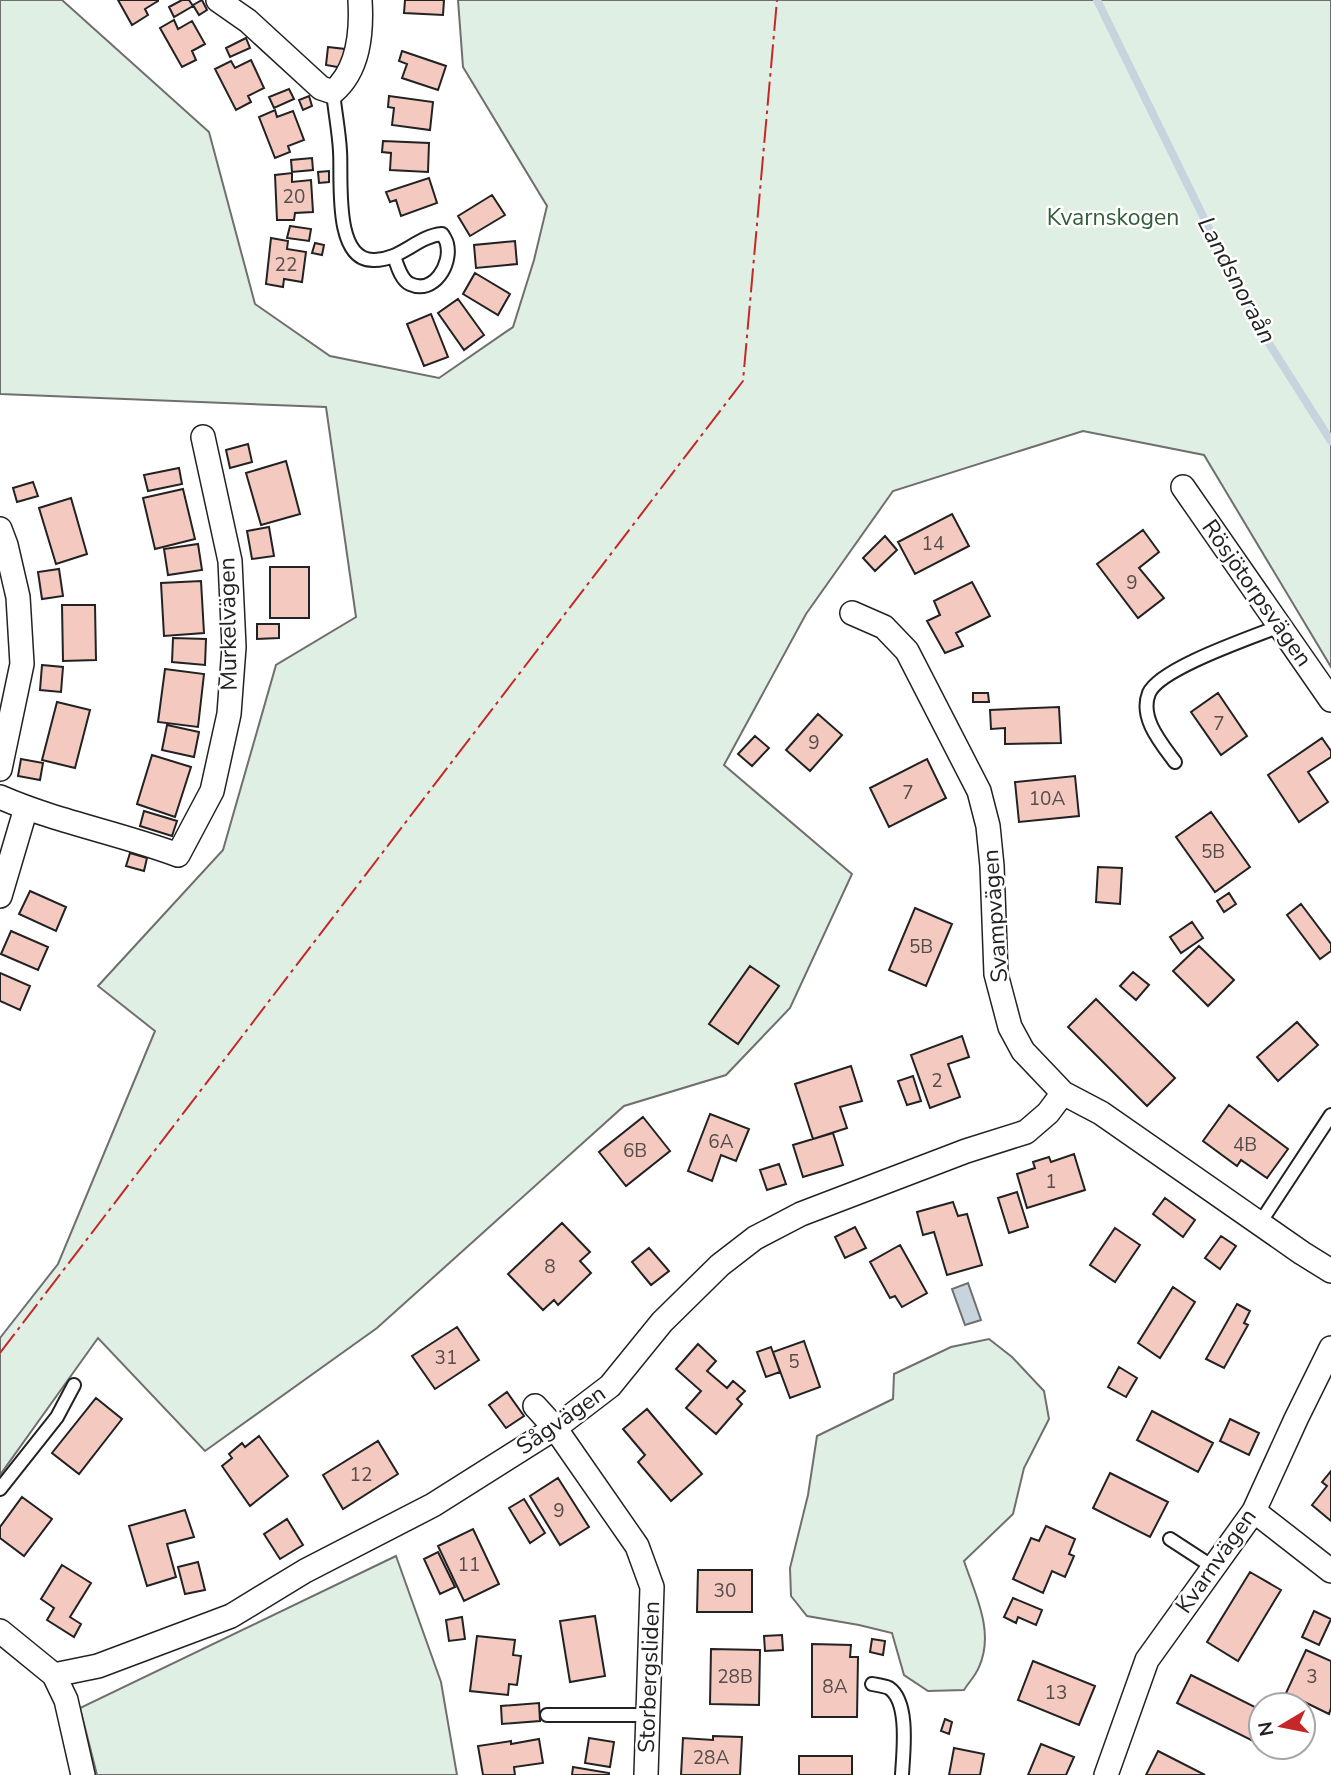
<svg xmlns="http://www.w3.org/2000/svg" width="1331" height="1775" font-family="'Nunito Sans',sans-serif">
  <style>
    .green { fill: #e0efe3; stroke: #6f6f6f; stroke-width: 2 }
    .water { fill: #c7d3dd; stroke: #6f6f6f; stroke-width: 2 }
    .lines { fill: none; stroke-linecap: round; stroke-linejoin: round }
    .stream { stroke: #c7d3dd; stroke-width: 8 }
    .building { fill: #f3c9c0; stroke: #222; stroke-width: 2 }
    .lane-casing { stroke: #222; stroke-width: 16 }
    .street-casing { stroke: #222; stroke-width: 26 }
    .lane { stroke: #fff; stroke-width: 12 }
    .street { stroke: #fff; stroke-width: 23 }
    .power { stroke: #c62828; stroke-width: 2; stroke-dasharray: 24 5 3.5 5; stroke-linecap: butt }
    .labels { text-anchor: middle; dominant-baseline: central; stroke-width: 5; stroke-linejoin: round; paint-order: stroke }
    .number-label { font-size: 19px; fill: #564c4a }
    .park-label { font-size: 23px; fill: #2f5e38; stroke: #fff }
    .street-label { font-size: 23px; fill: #222; stroke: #fff }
    .water-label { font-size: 24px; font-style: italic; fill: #222; stroke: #fff }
  </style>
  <rect width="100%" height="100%" fill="#fff"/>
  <path class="green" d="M0,0H62L209,132L255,304L330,356L439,378L513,327L534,260L547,206L463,67L458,0H1331V667L1204,455L1083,431L893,491L806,614L724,765L852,874L790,1008L726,1075L624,1106L377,1328L205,1451L98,1338L0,1475V1338L58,1264L155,1031L98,986L223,850L276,665L356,617L326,407L0,394Z
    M989,1339L1012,1357L1044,1391L1049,1419L1024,1468L1013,1514L964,1561C975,1594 995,1632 979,1667C976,1675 969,1682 964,1690L928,1691L904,1675L892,1633L859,1625L807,1616L791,1596L790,1568L808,1495L817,1436L893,1399L894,1374L951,1347Z
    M396,1556L441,1682L457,1775H97L80,1708Z"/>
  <path class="water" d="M968,1283L981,1320L965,1325L952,1289Z"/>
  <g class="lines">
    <path class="stream" d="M1097,0L1254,320L1331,441"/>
  </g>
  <path class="building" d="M118,0H158V1L145,9L148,15L132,25Z
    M182,0H189L193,6L174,17L169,7Z
    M202,0L207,10L199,15L193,5Z
    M405,0H444L443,15L404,13Z
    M174,20L178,29L192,21L205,44L192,51L196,60L182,67L160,28Z
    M246,38L250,48L230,57L226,48Z
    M328,47L345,49L343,68L326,65Z
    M402,51L446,66L438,90L402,78L407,64L399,61Z
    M251,60L264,88L248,96L251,102L236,110L215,69L231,61L235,68Z
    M289,89L294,99L274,108L269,97Z
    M309,96L312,106L303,110L299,100Z
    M389,96L433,102L430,130L392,125L394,108L388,107Z
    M275,110L277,117L293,111L304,140L288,146L290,152L275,158L259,117Z
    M383,141L429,143L428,172L390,170L391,153L382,152Z
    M312,158L313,170L292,172L291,160Z
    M329,171V182L319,183L318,172Z
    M292,173V182L311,180L313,212L295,213L294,220H277L275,175Z
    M429,178L437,203L401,216L396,200L390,202L386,192Z
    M492,195L505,215L470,236L458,216Z
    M290,226L311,229L309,241L287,238Z
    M271,238L288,241L287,249L306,252L302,282L284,279L283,287L266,284Z
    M515,241L517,264L476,268L474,245Z
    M315,243L324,245L322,255L312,253Z
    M475,273L510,294L498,315L463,294Z
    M458,299L484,335L464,350L438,313Z
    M431,314L448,357L424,366L407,324Z
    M248,444L252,462L230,468L226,450Z
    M286,461L300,514L261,525L246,473Z
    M179,468L182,484L148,491L144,475Z
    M33,482L38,496L17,502L13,488Z
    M183,489L195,539L155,549L143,498Z
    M71,498L87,554L56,564L39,508Z
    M952,514L969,546L915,574L898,542Z
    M269,527L274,556L252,559L247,531Z
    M1143,530L1159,552L1139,568L1164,598L1138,618L1097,564Z
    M885,536L897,550L875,571L863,558Z
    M198,544L202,570L168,575L164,549Z
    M270,567H309V618H270Z
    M59,569L63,596L42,599L38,572Z
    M201,581L204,633L164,636L161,583Z
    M972,582L990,616L956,633L963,646L945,653L927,621L940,615L934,601Z
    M62,605H95L96,660L63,661Z
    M257,624H279V638L257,639Z
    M173,638L206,639L205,665L172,662Z
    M42,665L63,667L61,692L40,690Z
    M165,669L204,674L198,727L158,722Z
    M973,693H988L989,702H973Z
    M1218,693L1247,736L1221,755L1191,712Z
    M57,702L90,710L75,768L42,760Z
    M1059,707L1061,743L1005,744V728L991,729L990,710Z
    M818,714L842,735L810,771L786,750Z
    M167,725L199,732L194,757L162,750Z
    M755,736L769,748L752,766L738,754Z
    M1322,738L1331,751V757L1308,772L1328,802L1299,822L1268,775Z
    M152,755L191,767L175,817L137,804Z
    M21,759L43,763L40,780L18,776Z
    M927,759L946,798L889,827L870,788Z
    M1075,776L1079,816L1019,822L1015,782Z
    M144,811L177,821L172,836L140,826Z
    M1211,812L1250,867L1215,892L1176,837Z
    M130,853L147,858L144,871L126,866Z
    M1098,867L1122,868L1120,904L1096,902Z
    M30,891L66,907L56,931L19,914Z
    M1229,893L1236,904L1224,912L1217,901Z
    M1301,904L1331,944V951L1320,959L1287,915Z
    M915,908L952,924L926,986L889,970Z
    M1192,922L1203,938L1181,953L1170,937Z
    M11,931L48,947L38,970L1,954Z
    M1199,946L1234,980L1208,1006L1173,971Z
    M750,966L779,986L738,1044L709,1024Z
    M1133,972L1149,985L1136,1000L1120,986Z
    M0,973L30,986L20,1010L0,1001Z
    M1096,999L1175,1078L1147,1106L1068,1027Z
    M1297,1022L1318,1045L1278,1081L1257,1057Z
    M962,1036L969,1057L948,1064L960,1097L930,1108L911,1055Z
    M851,1066L862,1101L840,1107L847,1128L813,1139L795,1084Z
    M913,1076L921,1101L907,1105L898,1081Z
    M1229,1105L1288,1149L1267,1178L1241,1160L1237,1166L1203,1141Z
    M710,1114L749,1129L736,1161L721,1155L712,1181L688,1171Z
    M643,1117L670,1151L626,1186L599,1152Z
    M833,1133L843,1165L803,1177L793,1145Z
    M1074,1154L1085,1190L1027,1208L1017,1174L1035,1168L1033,1162L1049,1157L1051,1162Z
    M779,1164L786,1184L767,1190L760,1170Z
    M1017,1192L1028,1227L1009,1233L998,1198Z
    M1165,1198L1195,1220L1183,1237L1153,1214Z
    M953,1202L958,1216L967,1214L982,1265L947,1275L934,1232L923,1235L917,1212Z
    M562,1223L590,1252L580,1261L591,1273L558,1305L554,1300L543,1310L508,1274Z
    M855,1227L866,1248L845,1258L835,1237Z
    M1115,1228L1140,1245L1115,1282L1090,1265Z
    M1221,1236L1236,1246L1220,1269L1205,1258Z
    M900,1245L927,1293L902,1307L895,1296L890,1298L870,1262Z
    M649,1248L669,1271L651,1285L632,1262Z
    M1173,1287L1195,1302L1160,1358L1138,1343Z
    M1237,1304L1250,1311L1244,1323L1248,1325L1224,1368L1206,1359Z
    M457,1327L479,1360L435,1389L412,1356Z
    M804,1341L820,1387L790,1398L773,1352Z
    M698,1344L716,1361L707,1371L727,1388L733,1381L745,1391L737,1399L742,1404L716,1434L686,1408L701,1391L676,1369Z
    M771,1347L780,1372L766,1377L757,1352Z
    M1119,1367L1137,1378L1126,1397L1108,1387Z
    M507,1392L524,1416L506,1428L489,1405Z
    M96,1398L122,1419L79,1474L52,1453Z
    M647,1409L702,1474L671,1501L638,1462L645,1455L623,1429Z
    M1152,1411L1213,1443L1198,1472L1137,1440Z
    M1230,1419L1259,1433L1249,1455L1220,1441Z
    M259,1436L288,1476L250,1506L222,1466L232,1458L229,1454L242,1443L245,1447Z
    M378,1441L398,1474L343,1509L323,1475Z
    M1331,1471V1521L1312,1505L1327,1486L1322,1482Z
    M1110,1473L1168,1502L1150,1537L1093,1508Z
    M558,1478L589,1527L560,1545L530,1496Z
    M22,1497L52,1519L24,1556L0,1538V1527Z
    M524,1499L545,1533L530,1543L509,1508Z
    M185,1510L194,1537L167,1544L176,1577L147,1586L129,1526Z
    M287,1519L303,1545L280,1559L264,1534Z
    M1046,1526L1075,1539L1069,1554L1074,1556L1065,1577L1052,1571L1043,1593L1013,1579L1031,1538L1039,1541Z
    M473,1529L499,1584L464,1601L438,1546Z
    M438,1552L455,1587L440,1594L424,1559Z
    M198,1562L205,1590L185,1594L178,1567Z
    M62,1565L91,1583L70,1617L81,1624L74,1637L47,1620L54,1608L41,1599Z
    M698,1570H752V1612H697Z
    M1250,1572L1281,1590L1238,1661L1207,1642Z
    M1013,1598L1042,1610L1036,1625L1018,1617L1016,1623L1004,1617Z
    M1314,1611L1331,1619L1319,1645L1302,1637Z
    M595,1616L605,1676L570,1682L560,1621Z
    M462,1617L465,1639L449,1641L446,1620Z
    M782,1635L783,1650L765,1651L764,1636Z
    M477,1636L515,1640L513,1655L521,1656L517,1685L509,1684L508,1695L470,1691Z
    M872,1639L885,1641L883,1655L870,1652Z
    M812,1644L851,1645L850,1657H858L857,1717H812Z
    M711,1649L760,1650L759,1705L710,1704Z
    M1306,1650L1331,1661V1708L1329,1714L1286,1693Z
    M1033,1661L1095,1686L1079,1725L1018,1700Z
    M1191,1675L1261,1710V1730L1255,1742L1177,1703Z
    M539,1703L540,1721L502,1724L501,1706Z
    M945,1719L952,1722L949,1734L941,1731Z
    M713,1736L742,1737L740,1775H681L683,1738L713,1740Z
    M589,1738L614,1742L610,1767L585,1763Z
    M539,1739L543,1763L514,1767L515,1775H483L478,1746L511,1741V1744Z
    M1041,1744L1074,1757L1066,1775H1028Z
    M954,1748L984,1754L980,1775H949Z
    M1158,1751L1205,1775H1146Z
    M799,1756H852V1775H799Z
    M573,1767L609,1773V1775H572Z"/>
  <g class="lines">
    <defs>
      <path id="lane" d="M333,92C335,112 339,132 340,151C342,178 333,260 373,260C400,261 417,236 442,234C443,235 447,242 447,244C452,264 434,295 410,284C401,280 397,265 394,256
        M1175,762C1161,743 1139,718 1149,693C1160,668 1253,637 1280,626
        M1260,1223L1331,1115
        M0,1489L57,1417L74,1385
        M1170,1539L1213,1567
        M872,1684C877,1685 885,1686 889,1688C910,1702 903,1754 902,1775
        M547,1715H648"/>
      <path id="street" d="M218,0L248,21L321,88L333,92C359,70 362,33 360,0
        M1183,487L1331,700
        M0,529L6,545L18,597L22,664L0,769
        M852,613L884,627L907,651L979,791L988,826L992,866L996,974L1010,1027L1023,1051L1063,1093L1101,1113L1302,1253L1331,1271
        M0,797C57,822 119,833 178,855L212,791L229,714L234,647L230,561L203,437
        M0,896L26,808
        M535,1406L555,1428L637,1546L652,1587L646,1775
        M1254,1511L1331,1571
        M0,1631L54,1675L66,1700L83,1775
        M54,1675L98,1666L231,1616L305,1571L433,1505L555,1428L610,1386L662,1322L720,1265L755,1238L801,1214L966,1151L1026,1132L1048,1113L1063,1093
        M1106,1775L1147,1660L1254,1511L1296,1419L1331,1348"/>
    </defs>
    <use href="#lane" class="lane-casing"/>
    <use href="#street" class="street-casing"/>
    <use href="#lane" class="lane"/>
    <use href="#street" class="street"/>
    <path class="power" d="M0,1353L743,381L777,0"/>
  </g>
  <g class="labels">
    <g class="number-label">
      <text x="294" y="197">20</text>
      <text x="286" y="265">22</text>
      <text x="933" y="544">14</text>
      <text x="1132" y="583">9</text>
      <text x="1219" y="724">7</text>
      <text x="814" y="743">9</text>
      <text x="908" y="793">7</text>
      <text x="1047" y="799">10A</text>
      <text x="1213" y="852">5B</text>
      <text x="921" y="947">5B</text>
      <text x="937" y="1081">2</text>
      <text x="721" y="1142">6A</text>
      <text x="1245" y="1145">4B</text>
      <text x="635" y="1151">6B</text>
      <text x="1051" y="1182">1</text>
      <text x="550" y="1267">8</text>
      <text x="446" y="1358">31</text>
      <text x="794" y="1362">5</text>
      <text x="361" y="1475">12</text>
      <text x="559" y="1511">9</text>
      <text x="469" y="1565">11</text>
      <text x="725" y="1591">30</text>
      <text x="735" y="1677">28B</text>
      <text x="1312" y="1677">3</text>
      <text x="835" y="1687">8A</text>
      <text x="1056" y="1693">13</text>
      <text x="711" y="1758">28A</text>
    </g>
    <g class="park-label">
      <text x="1113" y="217">Kvarnskogen</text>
    </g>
    <g class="street-label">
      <text transform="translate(1257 593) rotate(55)">Rösjötorpsvägen</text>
      <text transform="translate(228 624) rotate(-91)">Murkelvägen</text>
      <text transform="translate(995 916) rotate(-94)">Svampvägen</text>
      <text transform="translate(561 1420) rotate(-35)">Sågvägen</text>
      <text transform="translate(1216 1561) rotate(-55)">Kvarnvägen</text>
      <text transform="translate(649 1677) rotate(-88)">Storbergsliden</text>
    </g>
    <g class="water-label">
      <text transform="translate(1237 280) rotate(62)">Landsnoraån</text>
    </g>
  </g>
  <g transform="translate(1282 1726) rotate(260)"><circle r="33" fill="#ffffff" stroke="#a7a7a7" stroke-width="2"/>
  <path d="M0-5L12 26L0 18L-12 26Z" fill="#c62828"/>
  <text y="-10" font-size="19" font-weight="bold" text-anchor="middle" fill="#222222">N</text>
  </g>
</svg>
